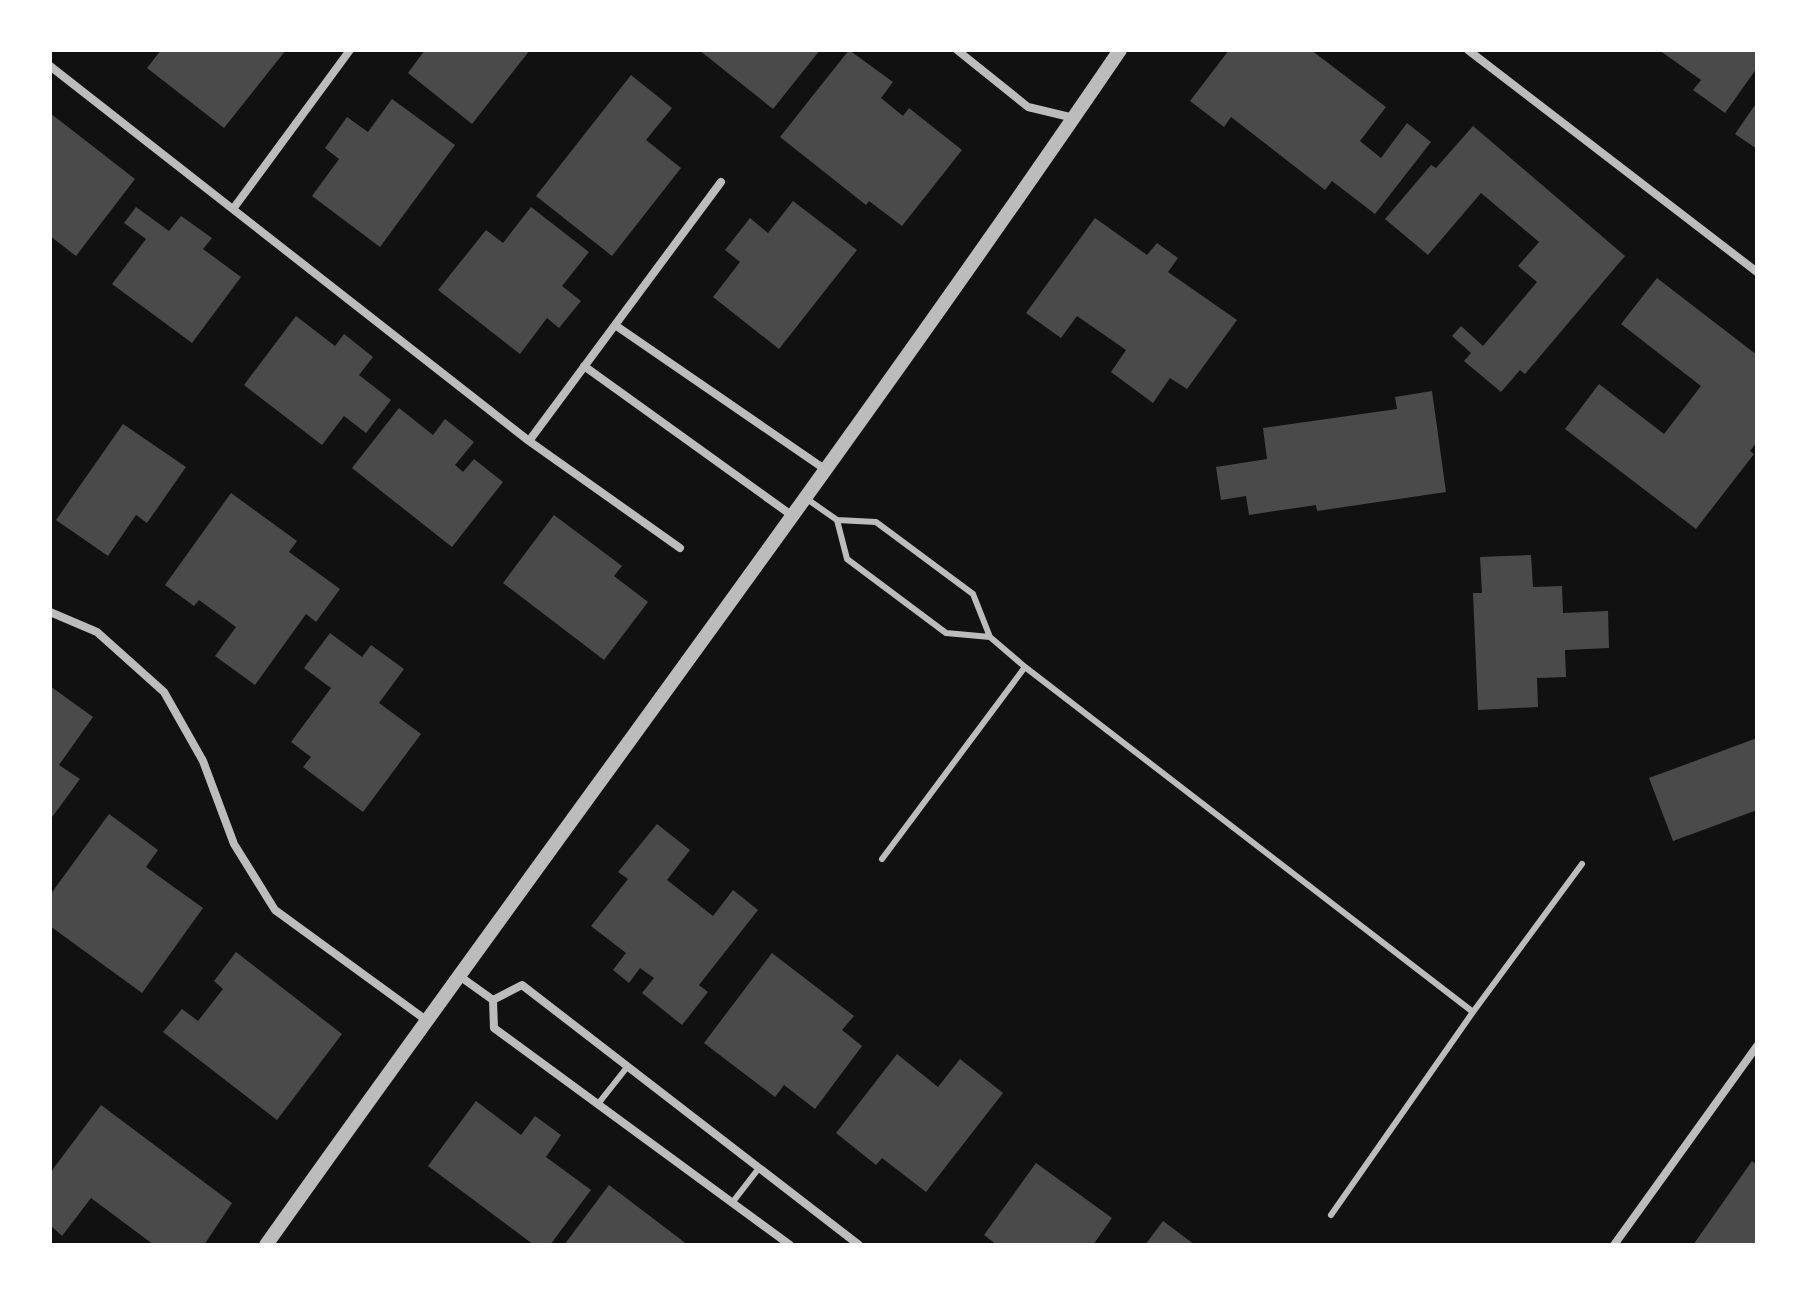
<svg xmlns="http://www.w3.org/2000/svg" width="1807" height="1295" font-family="'Noto Sans',sans-serif">
  <style>
    .building { fill: #4a4a4a }
    .lines { fill: none; stroke-linecap: round; stroke-linejoin: round }
    .service { stroke: #bcbcbc; stroke-width: 6 }
    .minor { stroke: #bcbcbc; stroke-width: 8 }
    .tertiary { stroke: #bcbcbc; stroke-width: 14 }
  </style>
  <rect width="100%" height="100%" fill="#111"/>
  <path class="building" d="M161,50H286L224,128L147,68Z
    M425,50H530L472,124L408,73Z
    M699,50H820L773,109Z
    M849,50L893,82L881,98L903,116L909,108L962,150L902,226L869,201L866,205L780,137Z
    M1229,50H1311L1386,107L1360,141L1381,158L1407,123L1431,142L1375,214L1332,181L1325,190L1231,117L1224,127L1190,101Z
    M1659,50H1757V68L1725,113L1693,90L1701,80Z
    M631,75L672,108L646,140L681,168L612,256L536,196Z
    M392,99L455,145L380,247L312,196L339,159L325,148L347,117L368,132Z
    M1757,102V149L1735,134Z
    M50,113L135,179L76,256L50,236Z
    M1473,126L1625,256L1525,374L1520,370L1501,392L1464,361L1471,353L1452,336L1461,326L1483,346L1537,282L1518,266L1539,242L1481,193L1428,255L1385,219L1431,165L1436,168Z
    M793,201L857,250L779,349L713,297L740,262L725,250L750,218L768,233Z
    M136,207L169,231L181,216L212,238L203,249L241,277L192,343L112,284L146,239L124,223Z
    M531,207L589,252L562,286L581,301L559,328L547,318L520,354L438,290L486,230L503,243Z
    M1095,218L1147,255L1157,243L1178,258L1168,272L1237,320L1187,389L1170,378L1153,403L1111,372L1126,350L1077,316L1061,338L1026,313Z
    M1657,278L1757,355V442L1750,451L1754,454L1696,529L1565,429L1599,384L1664,434L1701,386L1621,324Z
    M296,316L335,346L344,334L373,357L359,375L391,400L366,433L344,416L322,445L244,385Z
    M1432,391L1446,492L1317,511L1316,505L1249,515L1246,496L1221,500L1216,467L1267,459L1263,428L1397,409L1395,397Z
    M399,408L433,435L445,419L474,442L455,465L463,472L474,459L503,482L452,547L352,468Z
    M123,424L186,467L147,523L136,515L108,556L56,520Z
    M231,493L297,541L289,552L340,589L316,622L306,614L255,685L215,656L236,627L199,600L194,606L165,585Z
    M554,515L622,566L614,576L648,602L604,660L503,583Z
    M1531,555L1533,587L1562,586L1563,613L1608,611L1609,648L1565,650L1566,677L1537,678L1538,707L1478,710L1473,593H1482L1480,557Z
    M330,633L362,657L371,645L404,669L379,703L421,734L363,812L303,767L311,757L291,742L331,688L304,668Z
    M50,686L93,717L59,765L80,779L50,820Z
    M1757,738V810L1673,841L1649,778Z
    M109,814L158,850L146,867L203,908L142,993L50,926V895Z
    M657,824L690,850L667,880L713,916L733,890L758,910L699,985L708,992L682,1025L642,993L654,978L640,968L629,983L613,970L626,953L591,926L628,879L618,872Z
    M236,952L342,1034L277,1120L163,1032L182,1009L198,1021L223,989L214,981Z
    M772,953L854,1016L842,1030L862,1046L815,1109L784,1085L775,1097L704,1043Z
    M897,1054L938,1087L960,1059L1003,1093L926,1192L882,1158L876,1165L836,1133Z
    M476,1101L521,1135L535,1116L561,1135L546,1157L591,1190L550,1245H534L428,1166Z
    M101,1105L232,1203L204,1245H154L91,1198L62,1236L50,1225V1173Z
    M1752,1161L1757,1165V1245H1693Z
    M1036,1163L1112,1218L1093,1245H997L984,1235Z
    M609,1185L688,1245H564Z
    M1163,1221L1195,1245H1145Z"/>
  <g class="lines">
    <path class="service" d="M807,499L837,520L876,522L973,594L990,637L1025,667L1473,1012L1582,864
      M837,520L847,559L946,633L990,637
      M882,859L1025,667
      M598,1104L628,1066
      M732,1203L759,1168
      M1331,1215L1473,1012"/>
    <path class="minor" d="M957,50L1028,107L1074,118
      M1468,50L1757,272
      M50,66L529,441L680,548
      M233,209L350,50
      M615,325L826,470
      M584,366L794,517
      M529,441L721,182
      M50,612L97,632L164,692L203,761L234,844L275,910L426,1020
      M458,975L493,1000
      M493,1000L522,985L859,1245
      M493,1000L494,1028L790,1245
      M1614,1245L1757,1046"/>
    <path class="tertiary" d="M266,1245C549,846 844,455 1120,50"/>
  </g>
  <rect width="1807" height="1295" fill="none" stroke="#ffffff" stroke-width="104"/>
</svg>
